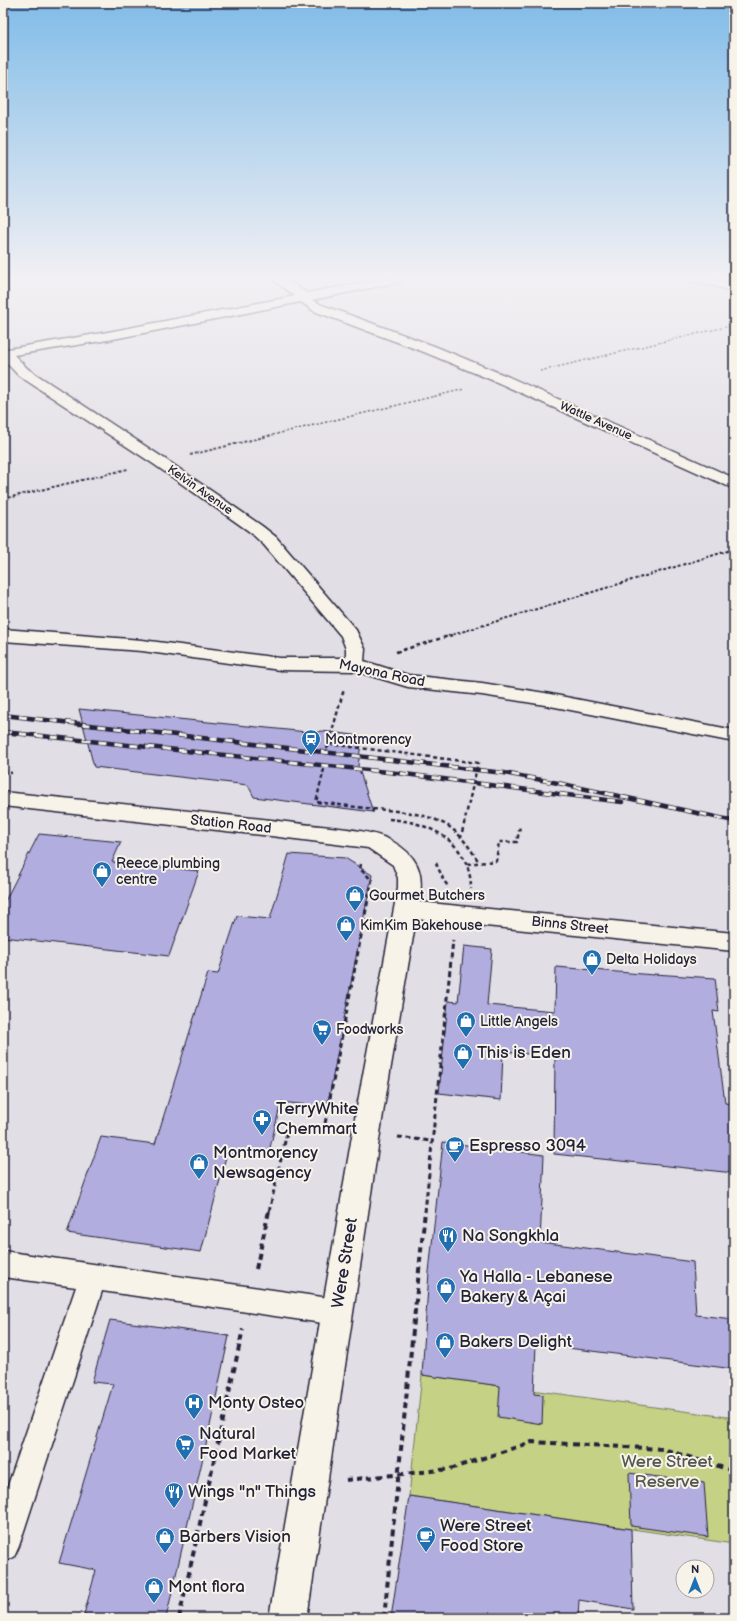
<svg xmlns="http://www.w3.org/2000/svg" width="737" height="1621" font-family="'Balsamiq Sans',sans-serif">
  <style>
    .green { fill: #c5d285; stroke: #747a60 }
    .building { fill: #b1adde; stroke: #22223b }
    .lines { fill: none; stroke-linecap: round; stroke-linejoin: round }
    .service-casing { stroke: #22223b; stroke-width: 3 }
    .minor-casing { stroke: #22223b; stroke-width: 3 }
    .tertiary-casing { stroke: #22223b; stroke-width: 3 }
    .path-far4 { stroke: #22223b; stroke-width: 1.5; stroke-dasharray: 2.5 2; stroke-linecap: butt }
    .path-far3 { stroke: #22223b; stroke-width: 2; stroke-dasharray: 3 2; stroke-linecap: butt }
    .path-far2 { stroke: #22223b; stroke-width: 2.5; stroke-dasharray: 4 3; stroke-linecap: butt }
    .path-far1 { stroke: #22223b; stroke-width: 3; stroke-dasharray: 5 3.5; stroke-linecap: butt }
    .path { stroke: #22223b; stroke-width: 4; stroke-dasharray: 6 4.5; stroke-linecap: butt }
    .service { fill: #f7f3e8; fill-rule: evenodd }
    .minor { fill: #f7f3e8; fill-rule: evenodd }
    .tertiary { fill: #f7f3e8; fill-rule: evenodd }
    .rail-casing { stroke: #22223b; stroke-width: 4.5 }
    .rail { stroke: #f7f3e8; stroke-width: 3; stroke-dasharray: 8; stroke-linecap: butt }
    .labels { text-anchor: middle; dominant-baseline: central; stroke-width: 4; stroke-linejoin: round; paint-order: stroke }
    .far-street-label { font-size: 12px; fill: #22223b; stroke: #f7f3e8 }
    .street-label { font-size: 14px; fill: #22223b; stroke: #f7f3e8 }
    .poi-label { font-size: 14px; fill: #22223b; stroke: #f7f3e8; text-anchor: start }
    .near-poi-label { font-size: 17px; fill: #22223b; stroke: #f7f3e8; text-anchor: start }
    .near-street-label { font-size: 17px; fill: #22223b; stroke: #f7f3e8 }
    .near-park-label { font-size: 17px; fill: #535751; stroke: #f7f3e8 }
  </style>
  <rect width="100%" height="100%" fill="#e2dee5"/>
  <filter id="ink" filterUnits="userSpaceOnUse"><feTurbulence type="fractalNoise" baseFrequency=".025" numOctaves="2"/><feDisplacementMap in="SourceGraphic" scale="8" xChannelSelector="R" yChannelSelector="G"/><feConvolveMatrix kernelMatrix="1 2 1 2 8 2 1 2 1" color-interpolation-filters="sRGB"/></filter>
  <g filter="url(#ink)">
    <path class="green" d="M422,1375L734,1418V1544L409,1496Z"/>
    <path class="building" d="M79,709L317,733L321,731L362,736L358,766L373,812L254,797L248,785L94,767Z
      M39,834L121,842L112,862L199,871L169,956L3,937V905Z
      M289,854L345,858L372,875L327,1107L281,1102L268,1156L227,1153L201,1252L67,1233L101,1137L155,1144L208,973L218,974L237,916L270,919Z
      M464,946L492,949L487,1005L555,1011L556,967L654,975V974L715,978L719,1012L713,1011L725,1103L734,1104V1173L554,1154L555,1056L503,1052L501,1100L439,1093L448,1001L458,1002Z
      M443,1142L544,1155L540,1242L693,1262L696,1315L734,1319V1369L536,1344L534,1394L543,1395L542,1424L498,1417L500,1386L422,1375L429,1272Z
      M110,1320L229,1336L207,1440L166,1618H83L96,1570L59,1563L113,1384L92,1382Z
      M629,1473L704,1483L708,1537L631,1526Z
      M409,1496L631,1529L633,1609L579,1600L578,1618H391Z"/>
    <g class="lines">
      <defs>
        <path id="service" d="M3,1251L336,1299L346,1303L350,1312L346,1321L336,1325L102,1291L19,1546L14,1557L3,1562V1500L76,1287L3,1277Z"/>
        <path id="minor" d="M272,279H285L307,293L382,279H405L403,281L399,282L312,300L322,305L434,346L509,377L734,478V489L499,383L424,352L314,311L301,302L108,340L14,355L28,369L165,459L262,526L276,537L356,630L365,649L364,661L408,675L482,683L545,693L734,730V742L545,705L482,695L408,687L355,671L280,670L142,651L3,641V629L142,640L280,658H346V649L341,636L264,545L250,532L155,465L18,375L3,359V347L8,349L108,332L295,296Z
          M3,792C100,802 198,811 295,823C320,827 368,828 390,840C417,855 425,871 419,902L734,933V951L416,919L384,1107L307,1618H269L357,1107L398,887V878L393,865L368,848L271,836L3,806Z"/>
        <path id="tertiary" d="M690,279H710L734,285V291L692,281Z"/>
      </defs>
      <use href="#service" class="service-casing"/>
      <use href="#minor" class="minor-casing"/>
      <use href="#tertiary" class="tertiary-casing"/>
      <path class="path-far4" d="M540,371L734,325
        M268,436L465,389"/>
      <path class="path-far3" d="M190,455L272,435
        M3,499L128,469
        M448,636L734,549"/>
      <path class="path-far2" d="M396,652L452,635
        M329,744L478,763L461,837
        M327,749L344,689
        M324,769L316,802L373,809L372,815
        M3,772L12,773
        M373,809C399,811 430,813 451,828C463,837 471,850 479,862
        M389,819C430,822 471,842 471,889
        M436,863L444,881L448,886
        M361,864L360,869L372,880L370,890
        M467,864L496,861L499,842H517L520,826"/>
      <path class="path-far1" d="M335,1130L324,1129L370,889
        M398,1137L431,1141
        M269,1212L288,1128L324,1129
        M425,1212L453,940"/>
      <path class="path" d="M256,1269L269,1211
        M346,1480L450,1469L532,1442L663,1449L734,1471
        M179,1618L243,1329
        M384,1618L425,1211"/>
      <use href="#service" class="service"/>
      <use href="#minor" class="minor"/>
      <use href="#tertiary" class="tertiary"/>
      <defs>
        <path id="rail" d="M3,715L504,773L558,783L734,821
          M3,732L397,773L622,802"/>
      </defs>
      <use href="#rail" class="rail-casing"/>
      <use href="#rail" class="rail"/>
    </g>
  </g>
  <linearGradient id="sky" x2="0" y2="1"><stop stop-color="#81bce8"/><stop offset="0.55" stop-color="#f2f0f3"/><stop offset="1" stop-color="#f2f0f3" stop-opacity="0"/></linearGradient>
  <rect width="737" height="506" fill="url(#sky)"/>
  <defs>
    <symbol id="station-pin" viewBox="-11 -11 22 30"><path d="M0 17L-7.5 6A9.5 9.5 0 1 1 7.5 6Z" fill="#1f6fb2" stroke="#f7f3e8"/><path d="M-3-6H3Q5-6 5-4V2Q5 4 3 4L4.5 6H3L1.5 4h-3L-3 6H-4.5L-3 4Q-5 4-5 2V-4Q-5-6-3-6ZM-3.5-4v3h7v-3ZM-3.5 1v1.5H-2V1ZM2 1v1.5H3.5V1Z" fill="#fff"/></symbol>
    <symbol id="shop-pin" viewBox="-11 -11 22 30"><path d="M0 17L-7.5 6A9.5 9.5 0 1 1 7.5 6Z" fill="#1f6fb2" stroke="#f7f3e8"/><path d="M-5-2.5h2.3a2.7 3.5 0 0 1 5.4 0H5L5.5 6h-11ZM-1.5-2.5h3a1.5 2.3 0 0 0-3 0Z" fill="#fff"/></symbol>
    <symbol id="supermarket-pin" viewBox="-11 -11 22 30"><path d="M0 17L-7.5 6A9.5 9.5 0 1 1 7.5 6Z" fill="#1f6fb2" stroke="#f7f3e8"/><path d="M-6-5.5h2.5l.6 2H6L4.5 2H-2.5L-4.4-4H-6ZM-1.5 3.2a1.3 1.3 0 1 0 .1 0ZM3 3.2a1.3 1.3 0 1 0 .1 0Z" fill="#fff"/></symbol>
    <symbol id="pharmacy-pin" viewBox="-11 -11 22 30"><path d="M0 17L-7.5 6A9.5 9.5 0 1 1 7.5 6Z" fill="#1f6fb2" stroke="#f7f3e8"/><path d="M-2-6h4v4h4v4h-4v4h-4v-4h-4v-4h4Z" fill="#fff"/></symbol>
    <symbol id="cafe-pin" viewBox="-11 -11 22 30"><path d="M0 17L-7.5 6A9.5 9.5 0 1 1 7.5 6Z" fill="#1f6fb2" stroke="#f7f3e8"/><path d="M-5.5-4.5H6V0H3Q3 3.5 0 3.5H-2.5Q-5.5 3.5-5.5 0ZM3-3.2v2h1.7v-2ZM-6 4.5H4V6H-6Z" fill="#fff"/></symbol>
    <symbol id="restaurant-pin" viewBox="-11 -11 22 30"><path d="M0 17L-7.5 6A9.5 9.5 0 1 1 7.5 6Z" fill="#1f6fb2" stroke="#f7f3e8"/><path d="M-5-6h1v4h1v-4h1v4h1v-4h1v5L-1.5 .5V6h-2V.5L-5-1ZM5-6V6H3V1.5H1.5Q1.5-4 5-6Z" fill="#fff"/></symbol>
    <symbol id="hospital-pin" viewBox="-11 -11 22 30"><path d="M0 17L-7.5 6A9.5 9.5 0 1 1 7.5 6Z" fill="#1f6fb2" stroke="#f7f3e8"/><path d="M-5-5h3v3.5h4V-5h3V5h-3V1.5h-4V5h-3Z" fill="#fff"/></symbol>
  </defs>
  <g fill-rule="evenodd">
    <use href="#station-pin" x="300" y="728" width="22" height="30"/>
    <use href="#shop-pin" x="91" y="860" width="22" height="30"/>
    <use href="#shop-pin" x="344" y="884" width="22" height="30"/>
    <use href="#shop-pin" x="335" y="914" width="22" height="30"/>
    <use href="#shop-pin" x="581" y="948" width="22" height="30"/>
    <use href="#shop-pin" x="455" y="1010" width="22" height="30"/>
    <use href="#supermarket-pin" x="311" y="1018" width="22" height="30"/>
    <use href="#shop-pin" x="452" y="1042" width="22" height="30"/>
    <use href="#pharmacy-pin" x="251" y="1108" width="22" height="30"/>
    <use href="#cafe-pin" x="444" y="1135" width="22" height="30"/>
    <use href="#shop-pin" x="188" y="1152" width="22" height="30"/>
    <use href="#restaurant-pin" x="437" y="1225" width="22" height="30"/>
    <use href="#shop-pin" x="435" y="1276" width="22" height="30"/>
    <use href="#shop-pin" x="434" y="1331" width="22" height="30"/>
    <use href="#hospital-pin" x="183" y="1392" width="22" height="30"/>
    <use href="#supermarket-pin" x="174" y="1433" width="22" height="30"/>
    <use href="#restaurant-pin" x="163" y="1481" width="22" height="30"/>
    <use href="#cafe-pin" x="415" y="1525" width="22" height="30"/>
    <use href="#shop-pin" x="154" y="1526" width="22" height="30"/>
    <use href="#shop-pin" x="143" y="1576" width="22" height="30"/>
  </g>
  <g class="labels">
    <g class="far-street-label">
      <text transform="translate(596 421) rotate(24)">Wattle Avenue</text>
      <text transform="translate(200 490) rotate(35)">Kelvin Avenue</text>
    </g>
    <g class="street-label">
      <text transform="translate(382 673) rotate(12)">Mayona Road</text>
      <text transform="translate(231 824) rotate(6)">Station Road</text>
      <text transform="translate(570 925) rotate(6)">Binns Street</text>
    </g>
    <g class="poi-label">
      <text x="325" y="739">Montmorency</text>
      <text x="116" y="863">Reece plumbing<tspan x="116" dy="16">centre</tspan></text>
      <text x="369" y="895">Gourmet Butchers</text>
      <text x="360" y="925">KimKim Bakehouse</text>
      <text x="606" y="959">Delta Holidays</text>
      <text x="480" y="1021">Little Angels</text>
      <text x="336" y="1029">Foodworks</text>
    </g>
    <g class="near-poi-label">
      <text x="477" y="1053">This is Eden</text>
      <text x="276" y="1109">TerryWhite<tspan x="276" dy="20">Chemmart</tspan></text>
      <text x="469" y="1146">Espresso 3094</text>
      <text x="213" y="1153">Montmorency<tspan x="213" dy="20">Newsagency</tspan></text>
      <text x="462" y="1236">Na Songkhla</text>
      <text x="460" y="1277">Ya Halla - Lebanese<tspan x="460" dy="20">Bakery &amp; Açai</tspan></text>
      <text x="459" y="1342">Bakers Delight</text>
      <text x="208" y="1403">Monty Osteo</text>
      <text x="199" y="1434">Natural<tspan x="199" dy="20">Food Market</tspan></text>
      <text x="188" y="1492">Wings "n" Things</text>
      <text x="440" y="1526">Were Street<tspan x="440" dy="20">Food Store</tspan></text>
      <text x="179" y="1537">Barbers Vision</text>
      <text x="168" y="1587">Mont flora</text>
    </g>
    <g class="near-street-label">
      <text transform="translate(345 1263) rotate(-81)">Were Street</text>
    </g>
    <g class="near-park-label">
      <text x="667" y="1462">Were Street<tspan x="667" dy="20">Reserve</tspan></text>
    </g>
  </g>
  <rect width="737" height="1621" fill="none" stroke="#f7f3e8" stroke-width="16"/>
  <rect x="8" y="8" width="721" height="1605" fill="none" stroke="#22223b" stroke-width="1.5" filter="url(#ink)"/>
  <g transform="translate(695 1579)"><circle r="19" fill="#f7f3e8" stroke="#a29fa3"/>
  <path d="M0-3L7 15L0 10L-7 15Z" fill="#1f6fb2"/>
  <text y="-6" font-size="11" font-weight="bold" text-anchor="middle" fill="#22223b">N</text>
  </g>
</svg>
